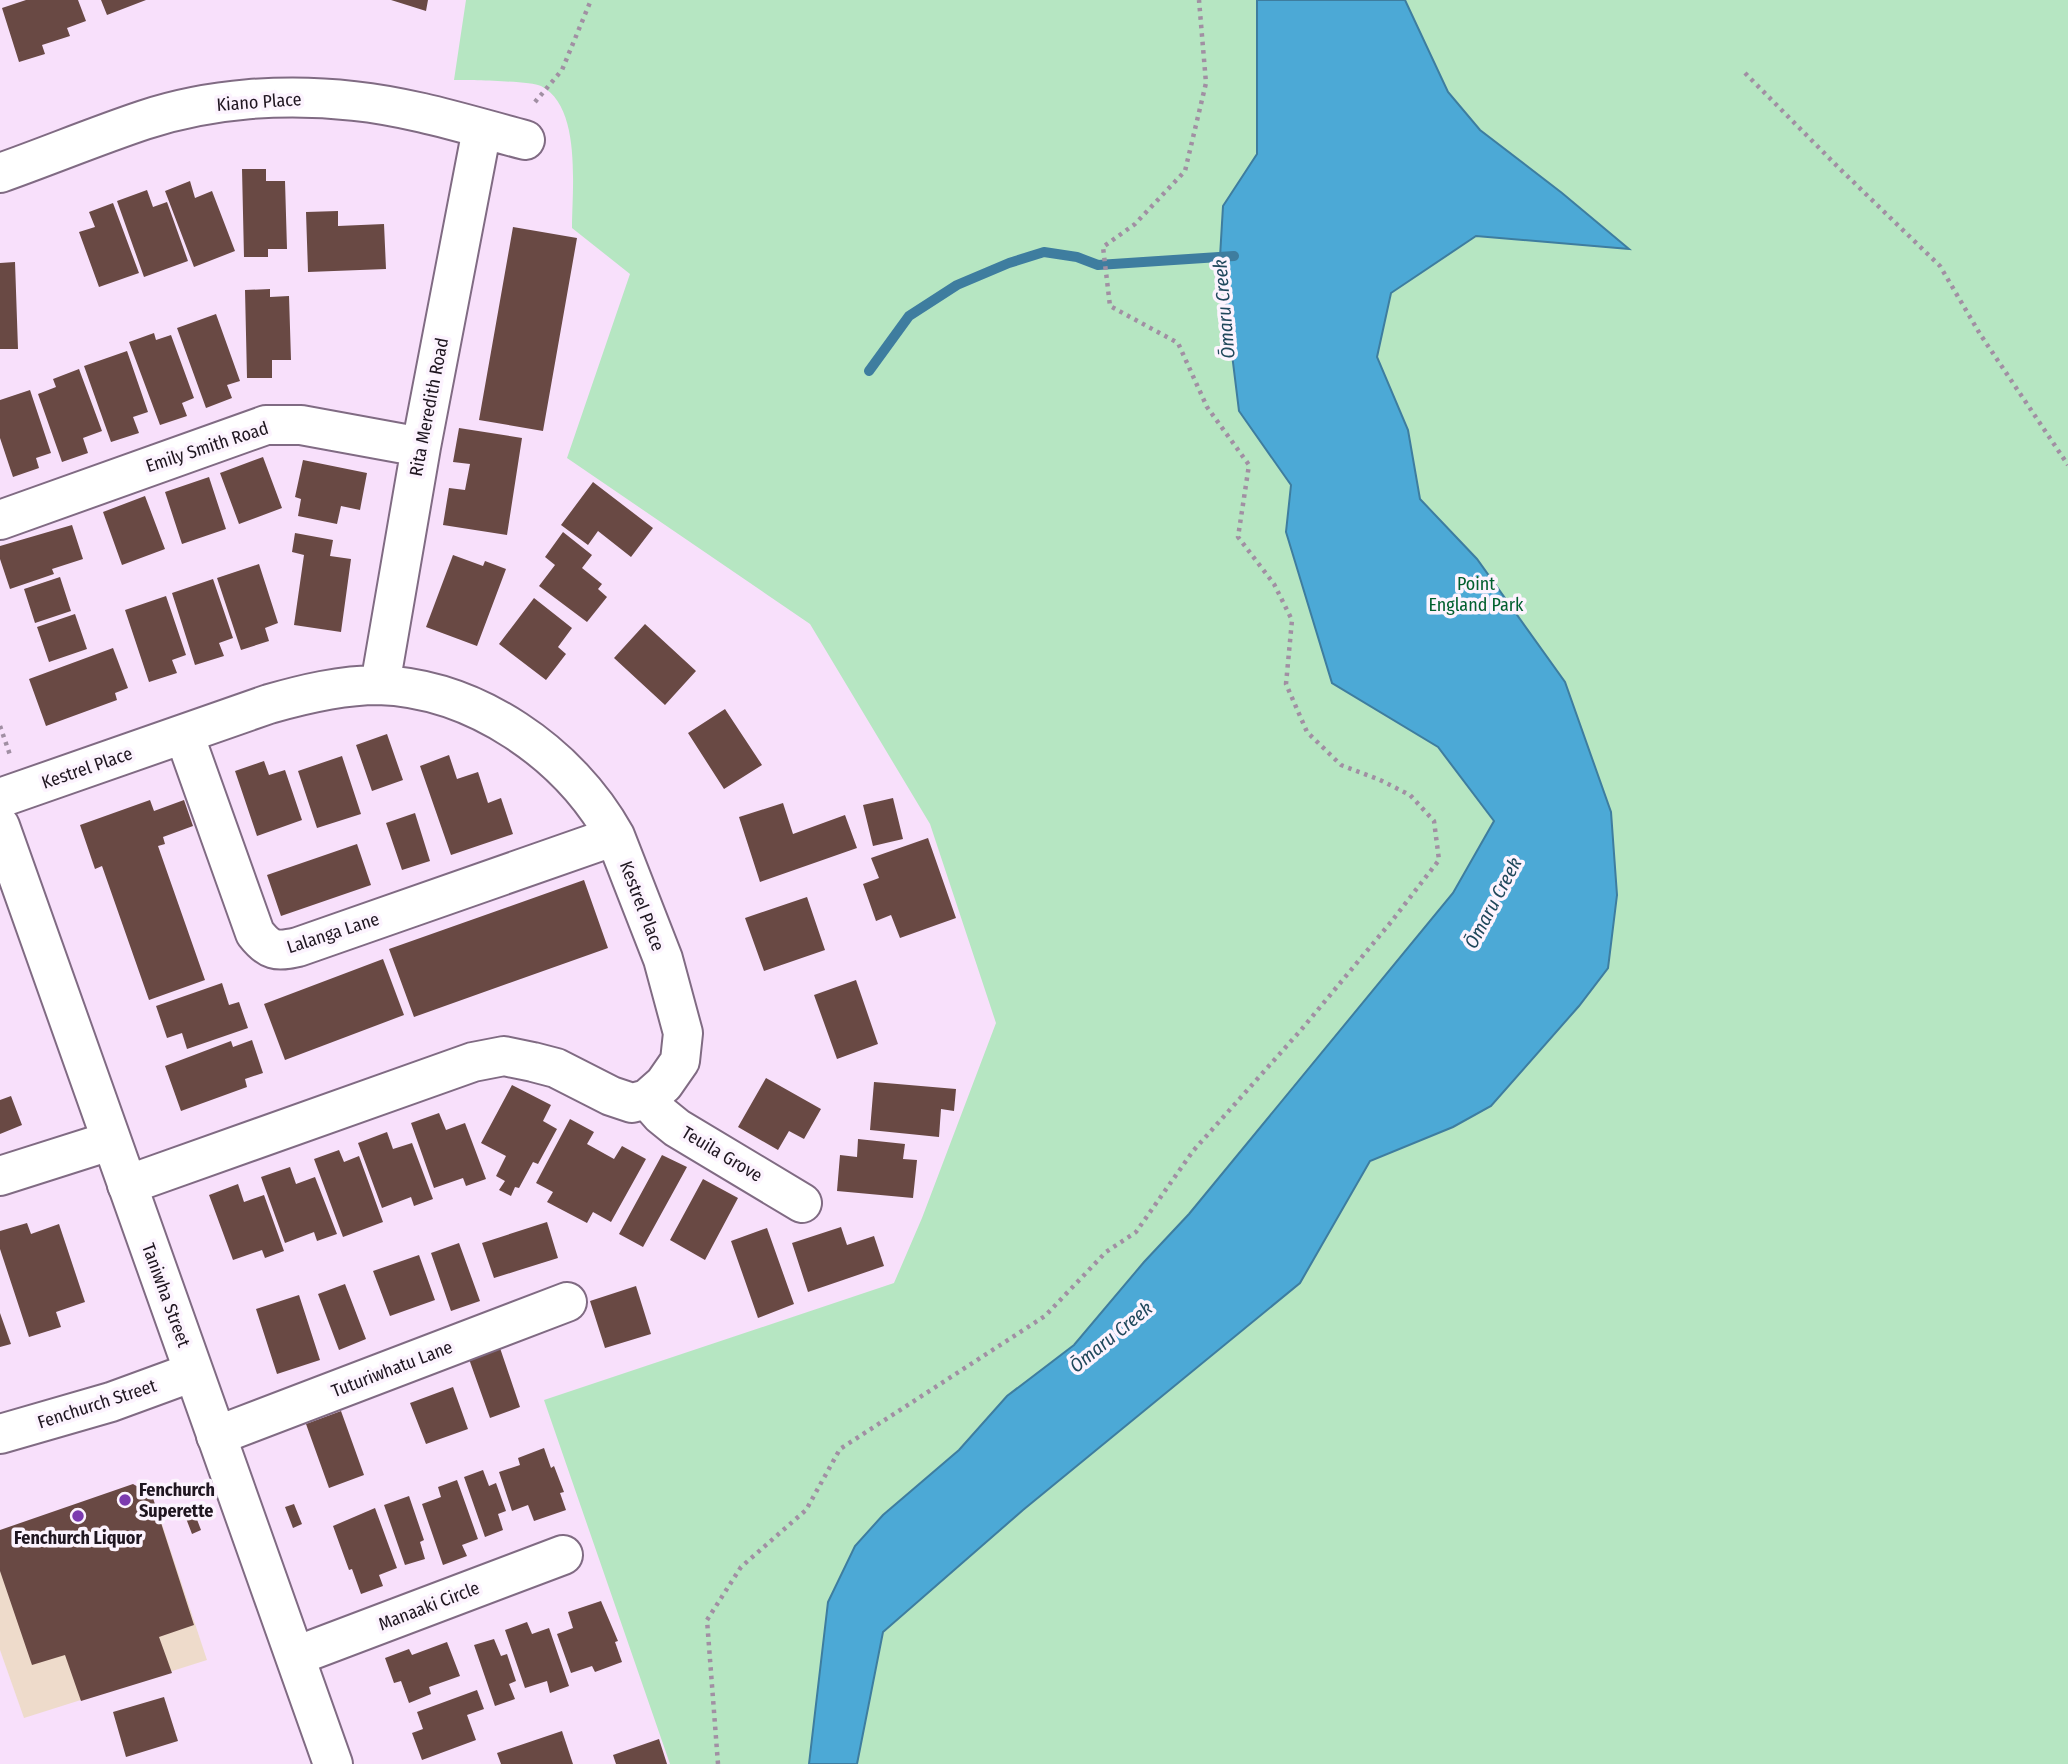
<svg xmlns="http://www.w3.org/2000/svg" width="2068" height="1764" font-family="'Fira Sans Condensed',sans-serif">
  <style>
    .commercial { fill: #eedbcb }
    .green { fill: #b6e6c2 }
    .water { fill: #4ca9d6; stroke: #3e7d9f; stroke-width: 2 }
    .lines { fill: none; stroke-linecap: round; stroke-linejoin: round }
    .stream { stroke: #3e7d9f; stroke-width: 10 }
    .building { fill: #694944 }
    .minor-casing { stroke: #806b83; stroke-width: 42 }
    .secondary-casing { stroke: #806b83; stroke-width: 42 }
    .path { stroke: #a18fa3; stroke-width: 4.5; stroke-dasharray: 3.5 5; stroke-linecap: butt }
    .minor { stroke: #fff; stroke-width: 38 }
    .secondary { stroke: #fff; stroke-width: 38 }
    .poi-dot { fill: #7c3baf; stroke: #fcf3fe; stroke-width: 2.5 }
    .labels { text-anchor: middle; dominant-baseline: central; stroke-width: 7; stroke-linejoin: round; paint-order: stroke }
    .street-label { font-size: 18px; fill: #1f1620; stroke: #fcf3fe }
    .park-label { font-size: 18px; fill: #005f2e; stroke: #fcf3fe }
    .poi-label { font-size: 18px; font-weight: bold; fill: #1f1620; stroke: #fcf3fe; text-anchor: start }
    .water-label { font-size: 19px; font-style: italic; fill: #20485c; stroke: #fcf3fe }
  </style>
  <rect width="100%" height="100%" fill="#f8e0fb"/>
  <path class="commercial" d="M134,1486L156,1506L207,1660L24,1718L0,1650V1531Z"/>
  <path class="green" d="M466,0H2068V1764H670L544,1400L894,1283L922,1218L996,1023L930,824L810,624L567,458L630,274L572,228C572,188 582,107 541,86C530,81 470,80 454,80Z"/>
  <path class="water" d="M1257,0H1405L1448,92L1480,130L1562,193L1629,249L1476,236L1391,293L1377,357L1408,430L1420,499L1477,559L1565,682L1611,812L1617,895L1608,968L1579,1006L1491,1106L1453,1127L1370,1161L1300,1283L1023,1510L883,1632L857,1764H809L828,1602L855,1546L883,1515L959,1450L1007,1396L1074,1345L1144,1262L1189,1214L1453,893L1494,821L1438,747L1332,683L1286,532L1291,485L1239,411L1220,257L1223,206L1257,154Z"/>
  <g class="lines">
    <path class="stream" d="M869,371L909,316L957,285L1009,263L1044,252L1077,257L1098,265L1234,256"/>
  </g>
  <path class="building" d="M26,0H78L86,21L67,28L70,36L42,45L45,54L19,62L2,8Z
    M101,0H146L107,15Z
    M391,0H428L426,11Z
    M242,169H266V181H285L287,249H268V257H244Z
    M190,181L195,198L212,191L235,251L194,267L165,191Z
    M147,190L153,207L167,202L188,261L144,277L117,201Z
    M113,203L139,273L99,287L79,232L95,227L89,212Z
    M338,211V226L384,224L386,269L308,272L306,212Z
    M513,227L577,238L543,431L479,420Z
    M15,262L18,349H0V263Z
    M270,289V297L289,296L291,360H272V378H247L245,290Z
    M216,314L240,381L227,385L232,398L206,408L177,328Z
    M154,333L156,340L171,335L194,398L182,403L187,416L160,425L129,342Z
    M127,351L148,412L133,417L139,433L111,442L84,366Z
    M79,369L102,431L83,438L88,453L62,462L38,394L56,387L53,379Z
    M30,390L51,453L36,458L39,468L13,477L0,438V400Z
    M459,428L522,438L507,535L443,525L449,488L465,490L470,464L453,462Z
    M263,457L282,508L239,524L220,473Z
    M303,460L367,473L360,510L341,506L337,524L298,516L301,499L295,497Z
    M209,477L226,529L182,544L165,492Z
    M593,482L653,528L631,557L598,531L588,545L561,525Z
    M145,496L165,549L122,565L103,512Z
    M72,525L83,559L52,569L54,574L10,589L0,559V546Z
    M563,532L592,555L582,568L602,584L598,589L607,597L587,622L539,586L555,565L545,557Z
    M295,533L333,540L330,556L351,559L341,632L294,625L304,555L292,552Z
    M453,555L483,566L485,561L506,569L477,646L426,627Z
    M259,564L278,623L265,628L269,641L241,650L217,578Z
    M60,577L71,611L35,623L24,589Z
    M213,579L233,638L219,643L224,656L195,665L172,593Z
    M166,596L186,655L172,660L177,673L149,682L125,610Z
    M534,598L572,628L558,647L566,654L546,680L499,644Z
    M75,614L87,649L49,662L37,627Z
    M645,624L696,671L665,705L614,658Z
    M113,648L128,688L115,693L117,700L46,726L29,679Z
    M725,709L762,765L724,789L688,733Z
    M387,734L403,780L372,791L356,745Z
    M449,755L457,779L478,772L488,803L501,798L513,834L451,855L420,766Z
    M342,756L361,814L317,828L298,771Z
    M264,761L269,775L285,770L302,820L257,836L235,771Z
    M893,798L903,839L873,846L863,805Z
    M150,800L154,811L184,800L193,826L163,837L165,844L158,846L205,980L149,1000L102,866L95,869L80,825Z
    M783,803L793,834L845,815L857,848L760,882L739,817Z
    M415,813L430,861L402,870L386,823Z
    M928,838L956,918L900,938L891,915L876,921L863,884L879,878L871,858Z
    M357,844L371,885L281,916L267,875Z
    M584,880L608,948L414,1017L389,949Z
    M807,897L825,950L764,971L745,918Z
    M383,959L404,1015L285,1060L264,1004Z
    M856,980L878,1044L837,1059L814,995Z
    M222,983L229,1005L239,1002L248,1028L187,1049L182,1033L167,1038L156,1006Z
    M252,1040L263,1073L245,1079L247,1087L181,1111L165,1066L231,1041L233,1047Z
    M766,1078L821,1109L804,1139L789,1131L778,1150L738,1127Z
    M874,1082L956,1089L954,1111L941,1109L939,1137L870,1130Z
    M512,1085L551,1105L543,1121L557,1129L538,1164L533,1162L519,1188L515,1187L511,1196L499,1190L505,1181L496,1176L506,1156L481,1143Z
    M11,1096L22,1125L0,1134V1100Z
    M439,1113L446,1130L465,1123L486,1179L466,1186L463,1178L434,1188L411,1123Z
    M570,1119L594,1132L587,1144L614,1159L622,1146L646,1159L611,1222L593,1212L587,1223L547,1202L553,1192L536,1183Z
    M387,1132L393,1149L412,1143L433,1199L414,1206L411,1197L382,1208L358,1143Z
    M858,1139L905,1144L903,1159L917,1160L913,1198L837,1191L840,1155L857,1157Z
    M339,1150L344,1162L359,1156L383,1222L343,1237L314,1159Z
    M662,1155L687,1167L643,1247L619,1234Z
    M290,1167L296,1184L315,1177L337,1234L317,1241L314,1232L285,1243L261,1177Z
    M703,1179L738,1198L705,1260L670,1240Z
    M238,1184L244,1202L264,1195L284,1251L265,1258L262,1250L233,1260L209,1195Z
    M547,1222L558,1258L494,1278L482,1243Z
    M27,1223L31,1234L59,1224L85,1302L56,1312L61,1327L29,1337L0,1249V1231Z
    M841,1227L847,1245L874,1236L884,1266L808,1292L792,1243Z
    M767,1228L794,1304L758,1318L731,1241Z
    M459,1243L480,1301L451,1311L431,1253Z
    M419,1255L435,1300L390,1316L373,1271Z
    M345,1284L366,1339L339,1350L318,1294Z
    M636,1286L651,1334L605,1348L590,1301Z
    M299,1295L320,1360L277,1374L256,1309Z
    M0,1313L11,1344L0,1347Z
    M500,1348L520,1407L490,1418L469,1359Z
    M453,1387L468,1429L426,1444L410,1403Z
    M341,1411L364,1475L329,1488L306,1424Z
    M544,1448L551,1468L554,1466L564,1492L560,1493L566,1510L534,1521L528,1505L512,1511L499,1472L520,1465L518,1458Z
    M483,1470L489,1486L496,1483L506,1511L498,1514L503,1530L485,1537L464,1477Z
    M457,1480L478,1539L462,1545L467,1556L443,1565L422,1504L441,1497L438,1487Z
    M133,1484L152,1495L194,1625L159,1637L172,1673L81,1701L65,1655L32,1665L0,1571V1530Z
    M409,1496L424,1540L420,1542L425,1559L405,1565L384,1505Z
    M294,1504L302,1524L293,1528L285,1507Z
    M375,1508L397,1568L379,1575L383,1586L361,1594L352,1569L349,1570L333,1526Z
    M193,1509L201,1530L192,1534L184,1513Z
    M601,1601L618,1641L615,1642L622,1662L595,1672L592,1666L571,1673L557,1634L573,1628L568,1612Z
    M527,1622L532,1634L549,1628L569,1686L550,1693L547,1681L525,1688L505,1630Z
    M494,1639L501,1656L507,1654L516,1681L509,1684L515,1699L495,1706L474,1645Z
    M447,1642L460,1676L429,1687L431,1694L409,1703L401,1681L394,1683L385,1658L409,1649L412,1655Z
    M477,1690L484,1709L467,1715L476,1740L422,1760L412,1733L423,1729L417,1712Z
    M164,1697L178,1741L126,1757L113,1712Z
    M562,1731L573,1764H501L497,1753Z
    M659,1739L667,1764H616L613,1755Z"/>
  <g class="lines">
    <defs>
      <path id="minor" d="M0,173C48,156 96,136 144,120C210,98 286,93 354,101C412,107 468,125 525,140
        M0,520L266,425H301L421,447
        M380,685L421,447L482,129
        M184,734L255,933C269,951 276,952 298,947L615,836
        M0,798L269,704C304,694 341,685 378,685C475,688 569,753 615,836L663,959L683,1033L680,1061L664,1084L647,1099L632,1103L611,1096L556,1068L533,1062L504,1056L473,1062L127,1185
        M647,1099L661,1115L677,1128L802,1203
        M0,1176L110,1141
        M0,1434L111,1402L193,1372
        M216,1436L567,1302
        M296,1656L563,1555"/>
      <path id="secondary" d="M0,826L333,1764"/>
    </defs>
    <use href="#minor" class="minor-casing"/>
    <use href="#secondary" class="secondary-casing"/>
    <path class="path" d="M1745,73L1839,168L1940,266L1980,334L2068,465
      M535,102L562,70L591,0
      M0,726L10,755
      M718,1764L707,1620L741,1567L806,1510L840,1449L1045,1316L1106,1252L1136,1232L1193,1151L1301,1030L1391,922L1439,860L1434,821L1410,795L1380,780L1341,765L1307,732L1286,684L1292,620L1274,584L1238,537L1249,465L1207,407L1178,343L1110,306L1103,247L1135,224L1185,171L1206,83L1199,0"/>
    <use href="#minor" class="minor"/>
    <use href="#secondary" class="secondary"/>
  </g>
  <g class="poi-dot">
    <circle cx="125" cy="1500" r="7"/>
    <circle cx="78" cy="1516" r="7"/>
  </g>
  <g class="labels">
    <g class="street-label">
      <text transform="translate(259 102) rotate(-4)">Kiano Place</text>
      <text transform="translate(429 407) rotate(-79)">Rita Meredith Road</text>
      <text transform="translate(207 447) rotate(-18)">Emily Smith Road</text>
      <text transform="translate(87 768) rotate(-19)">Kestrel Place</text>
      <text transform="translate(642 906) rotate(69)">Kestrel Place</text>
      <text transform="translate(333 933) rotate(-18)">Lalanga Lane</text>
      <text transform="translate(722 1154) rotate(31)">Teuila Grove</text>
      <text transform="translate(166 1295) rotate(70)">Taniwha Street</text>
      <text transform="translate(392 1369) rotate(-21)">Tuturiwhatu Lane</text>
      <text transform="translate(97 1404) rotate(-18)">Fenchurch Street</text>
      <text transform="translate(429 1606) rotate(-21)">Manaaki Circle</text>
    </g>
    <g class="park-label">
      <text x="1476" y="584">Point<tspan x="1476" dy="21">England Park</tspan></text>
    </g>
    <g class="poi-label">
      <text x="139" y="1490">Fenchurch<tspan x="139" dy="21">Superette</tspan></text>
      <text x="78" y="1538" text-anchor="middle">Fenchurch Liquor</text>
    </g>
    <g class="water-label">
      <text transform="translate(1224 309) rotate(-95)">Ōmaru Creek</text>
      <text transform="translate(1493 903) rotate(-62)">Ōmaru Creek</text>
      <text transform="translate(1111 1337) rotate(-39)">Ōmaru Creek</text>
    </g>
  </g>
</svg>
